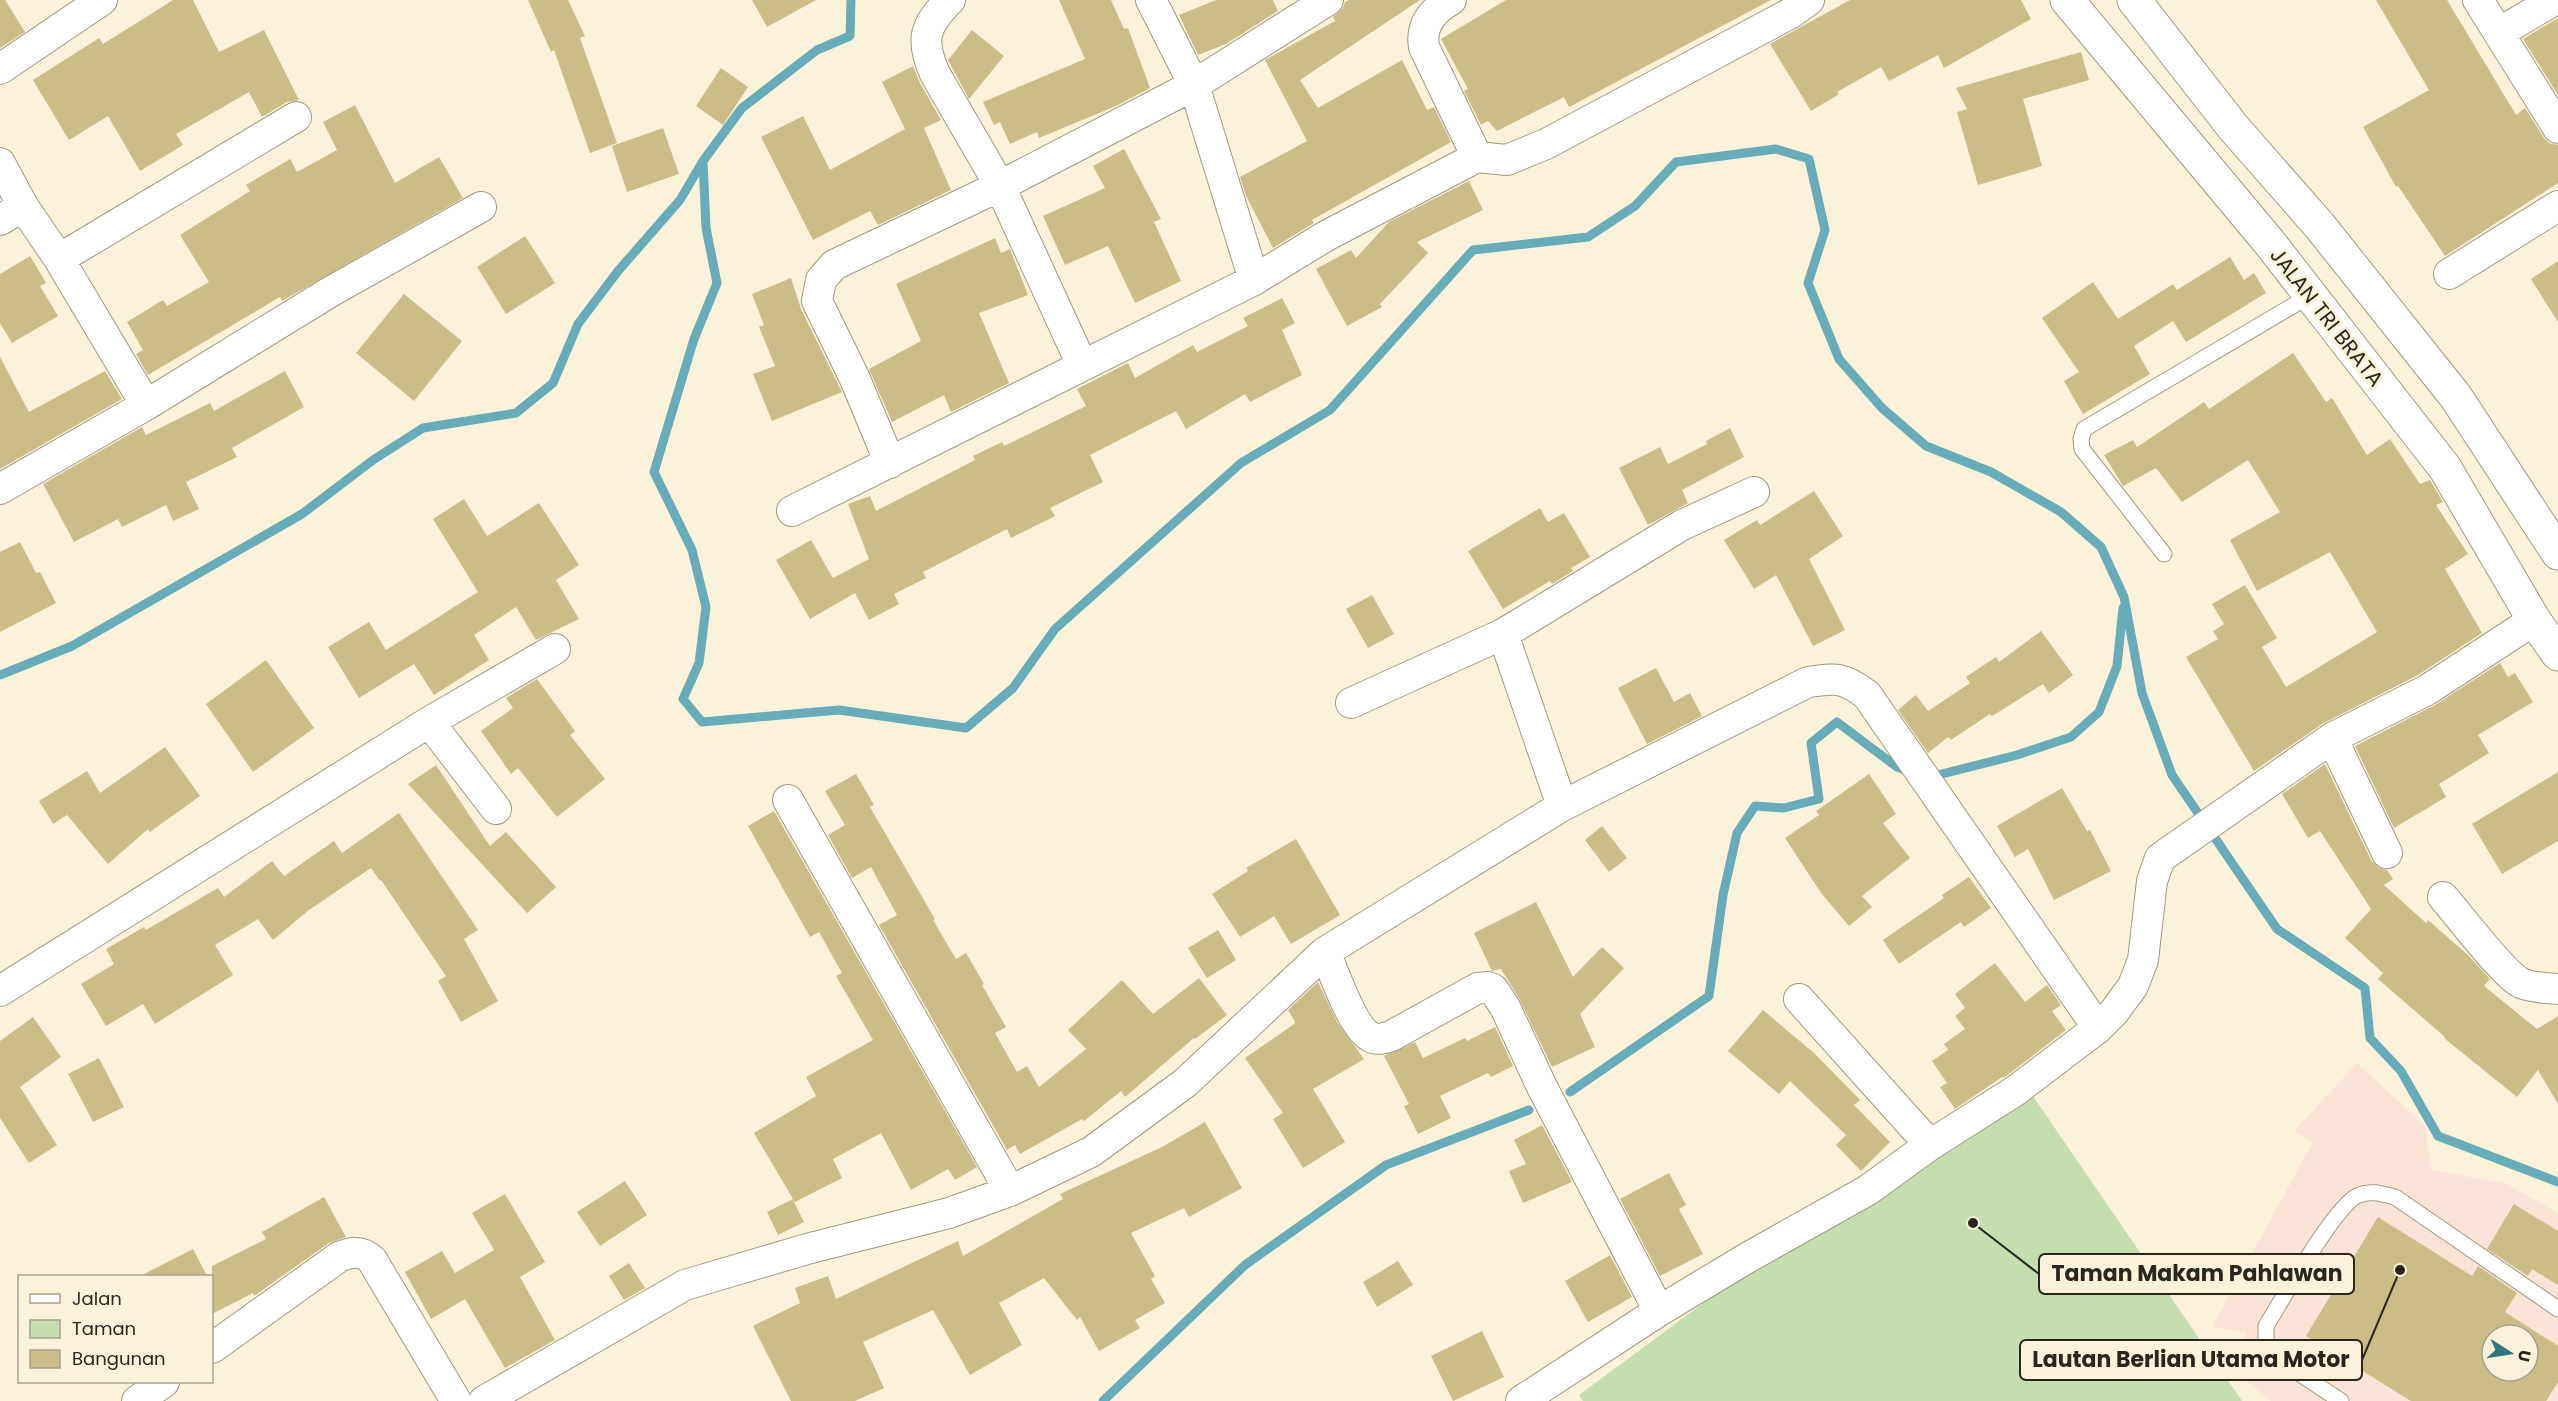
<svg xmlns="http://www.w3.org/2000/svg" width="2558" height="1401" font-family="Poppins,sans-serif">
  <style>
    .commercial { fill: #fae4d7; fill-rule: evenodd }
    .green { fill: #c6deae }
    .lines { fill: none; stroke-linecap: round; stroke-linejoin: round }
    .stream { stroke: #67acb8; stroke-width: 9 }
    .building { fill: #cbbd88; fill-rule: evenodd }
    .service-casing { stroke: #9f9982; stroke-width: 17 }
    .minor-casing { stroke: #9f9982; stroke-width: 32 }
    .tertiary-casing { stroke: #9f9982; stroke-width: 35 }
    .service { stroke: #fff; stroke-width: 15 }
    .minor { stroke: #fff; stroke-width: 30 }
    .tertiary { stroke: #fff; stroke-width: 33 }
    .labels { text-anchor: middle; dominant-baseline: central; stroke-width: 6; stroke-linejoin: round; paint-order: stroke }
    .street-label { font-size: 21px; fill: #29271d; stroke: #faf3da }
    .leader { fill: none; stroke: #29271d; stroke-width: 2 }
    .callout-dot { fill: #29271d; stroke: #faf3da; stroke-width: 2 }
    .callout { fill: #faf3da; stroke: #29271d; stroke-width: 2 }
    .callout-label { font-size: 22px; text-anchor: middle; font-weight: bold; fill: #29271d }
  </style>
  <rect width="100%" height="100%" fill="#faf3da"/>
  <path class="commercial" d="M2357,1063L2426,1127L2431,1170L2505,1183L2558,1213V1401H2271L2247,1381L2245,1332L2212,1327L2313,1142L2294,1131ZM2492,1335H2528V1371H2492Z"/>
  <path class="green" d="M2028,1089L2242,1401H1583L1579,1395L1729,1284Z"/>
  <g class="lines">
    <path class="stream" d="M703,161L706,228L717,283L694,339L654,472L692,550L706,607L699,663L683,699L702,722L839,710L966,728L1013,688L1055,629L1241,463L1330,410L1473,250L1588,237L1635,206L1676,162L1776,149L1809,159L1825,230L1808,283L1839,359L1882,408L1926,446L1991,472L2061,512L2101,547L2124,597L2142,693L2172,775L2277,929L2365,988L2370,1038L2401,1071L2438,1136L2558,1182
      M0,675L72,646L302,514L373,460L423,428L516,413L553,383L578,324L618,271L680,200L703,161L742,108L817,50L850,36L851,0
      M1930,777L2017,755L2071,737L2099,712L2117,666L2123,608
      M1570,1092L1709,996L1723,895L1737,833L1755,806L1784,808L1819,799L1811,743L1837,722L1897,767L1911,772
      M1103,1401L1245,1265L1386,1165L1529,1110"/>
  </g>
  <path class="building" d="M0,0H5L25,32L0,48Z
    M173,0H193L219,52L264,30L299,100L287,102L262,117L249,92L176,134L183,145L140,171L108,116L69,140L33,80L99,38L103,44Z
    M528,0H568L585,36L580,38L617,143L590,153L554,50L551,52Z
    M752,0H816L767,27Z
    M1059,0H1111L1124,29L1128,28L1150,88L1116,106L1039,138L1037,132L1010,144L1000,122L994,125L983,102L1085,59Z
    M1216,0H1273L1278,11L1226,44L1198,55L1179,15Z
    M1349,0H1420L1300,80L1318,108L1402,60L1427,110L1434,107L1451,142L1312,220L1314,223L1273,248L1246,196L1240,177L1307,141L1265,60L1335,21L1333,17L1343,8L1345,2Z
    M1506,0H1771L1569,107L1564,97L1497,131L1488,121L1481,125L1464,91L1468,89L1441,39Z
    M1850,0H2021L2031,19L1944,68L1938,55L1889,81L1881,67L1837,92L1839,94L1811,111L1770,44Z
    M2376,0H2447L2516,115L2525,108L2544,138L2549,143L2558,145V183L2445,256L2398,186L2396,187L2363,127L2429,90Z
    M2558,18V95L2523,39Z
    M972,30L1004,56L969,99L948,60Z
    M2081,52L2089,80L2023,99L2042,166L1978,185L1957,112L1967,109L1956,88Z
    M913,66L920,83L941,120L924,128L951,190L878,225L870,211L813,240L761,137L803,116L830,170L905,129L882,82Z
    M721,68L748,87L723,125L696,106Z
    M355,105L395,183L439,157L463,198L282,301L280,297L148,375L136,354L143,350L127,322L163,300L167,306L209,282L180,235L250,191L246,185L290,159L297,172L337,150L323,122Z
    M663,128L679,174L627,192L612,146Z
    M1124,149L1161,219L1154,222L1181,281L1135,303L1108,246L1065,265L1043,216L1105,188L1093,166Z
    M1469,181L1483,210L1417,242L1428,253L1380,304L1382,307L1347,326L1316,269L1351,250L1356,258L1389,222Z
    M525,236L555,283L506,314L477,267Z
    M995,238L1001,253L1010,249L1028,295L979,313L1009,383L951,412L944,395L892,422L869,369L921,341L896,284Z
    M30,256L46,283L40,286L58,316L12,343L0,323V274Z
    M2230,257L2244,280L2254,273L2266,293L2186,342L2173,321L2134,346L2150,374L2083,414L2064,381L2079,372L2042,318L2093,282L2118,319L2173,284L2177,290Z
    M2558,261V322L2531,279Z
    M791,278L801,309L842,392L772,421L753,374L775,366L759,327L764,325L752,294Z
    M404,294L462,341L414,401L356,353Z
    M1282,298L1295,323L1282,330L1302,375L1250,402L1245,394L1186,429L1176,411L1090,455L1103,482L1050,508L1055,516L1011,538L1007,529L923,572L926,578L894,594L899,604L869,620L855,593L810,619L776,560L811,540L833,578L869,559L848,504L870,496L876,511L975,460L973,456L1002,442L1004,446L1086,406L1077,389L1128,363L1135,378L1193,345L1197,352L1248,326L1243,318Z
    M2293,353L2326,402L2332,398L2367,455L2390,439L2420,484L2430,480L2443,502L2436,505L2468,554L2445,569L2482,633L2418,675L2322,724L2254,771L2186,657L2218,639L2213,631L2224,624L2212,604L2245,585L2277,638L2262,647L2286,687L2377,632L2330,552L2257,591L2230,540L2280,512L2248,460L2182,502L2156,468L2123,486L2104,455L2133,440L2137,447L2204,402L2209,409Z
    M0,357L29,412L105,371L122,399L0,469Z
    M285,371L304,407L232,448L237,457L186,482L199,509L173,521L166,505L122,527L118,519L74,542L43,484L142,427L146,435L210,403L214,411Z
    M1730,428L1744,457L1682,490L1688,503L1648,525L1619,468L1660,447L1668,464L1707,444L1706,441Z
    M1814,491L1843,536L1809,559L1845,630L1813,646L1776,575L1754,589L1724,540L1757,520L1760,525Z
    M464,499L487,536L539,503L579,565L556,580L579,619L536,640L516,607L474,635L489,660L434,695L414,664L359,698L328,647L369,622L386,650L478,592L433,519Z
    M1540,508L1548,522L1564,513L1590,557L1571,568L1573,571L1552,584L1550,581L1503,609L1468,551Z
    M20,542L36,573L40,572L56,603L0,632V552Z
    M1372,595L1394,634L1368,648L1346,609Z
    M2041,631L2073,675L2049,693L2043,684L1992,716L1990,714L1951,740L1948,737L1928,753L1898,710L1916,695L1928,711L1970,683L1966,677L1996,657L1999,662Z
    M266,660L314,728L253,772L206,704Z
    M2500,663L2508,677L2515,673L2533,702L2478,735L2489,753L2439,784L2446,797L2394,828L2355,746L2435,705Z
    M1656,668L1674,702L1690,693L1702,716L1647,744L1618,688Z
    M537,679L575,731L570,735L605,779L557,817L518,768L511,774L481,731L513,708L506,698Z
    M165,747L200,796L150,832L148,829L108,864L67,815L53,824L39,801L87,771L100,793Z
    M2325,764L2371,860L2378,867L2387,870L2393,879L2384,885L2426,923L2428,920L2469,956L2490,979L2484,986L2537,1029L2558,1016V1104L2538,1070L2517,1097L2444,1038L2445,1037L2378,979L2383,973L2345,938L2371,909L2320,831L2308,838L2282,794Z
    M436,765L490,846L506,832L556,887L527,913L408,784Z
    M2558,772V841L2502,874L2472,824Z
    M856,774L874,805L870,807L935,919L933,920L956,959L966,953L984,984L982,985L1006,1027L995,1033L1017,1072L1027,1066L1039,1087L1086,1049L1068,1030L1122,980L1153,1014L1199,978L1227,1015L1195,1039L1194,1038L1125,1097L1121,1091L1084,1121L1082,1119L1020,1154L1015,1145L1007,1150L879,925L897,915L871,867L852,878L828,835L845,825L825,791Z
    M1869,774L1896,814L1883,823L1910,858L1862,896L1872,907L1849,926L1821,893L1785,838L1819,815L1816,811Z
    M2062,788L2087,831L2090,830L2111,871L2054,900L2028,849L2015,857L1997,826Z
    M774,811L977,1167L955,1180L948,1169L911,1190L881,1133L833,1159L842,1178L795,1202L793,1200L804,1222L778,1235L767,1212L793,1199L754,1133L816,1096L806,1077L873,1040L836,976L842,973L819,932L810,937L748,826Z
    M399,813L478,930L464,939L498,1001L461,1022L438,981L446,976L381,880L380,881L371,868L309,910L273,940L258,919L215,945L233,975L155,1024L143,1004L106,1026L81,984L114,964L106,949L144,927L146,930L218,888L224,897L272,861L284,876L334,841L342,853Z
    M1602,826L1627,858L1609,872L1585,840Z
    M1296,839L1340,915L1291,944L1274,916L1240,937L1212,894L1248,871L1246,868Z
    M1969,877L1991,908L1964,927L1961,922L1899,964L1883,940L1944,898L1942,895Z
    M1536,902L1573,977L1602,947L1624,968L1580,1014L1595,1047L1552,1067L1519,998L1501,969L1492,971L1474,933Z
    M1218,930L1236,960L1207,978L1188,948Z
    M1995,963L2025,1002L2047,985L2061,1005L2052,1011L2066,1030L2005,1077H2002L1955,1109L1940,1087L1947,1083L1932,1061L1948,1050L1944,1044L1965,1029L1955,1016L1965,1008L1955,994Z
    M1318,982L1337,1022L1364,1059L1313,1089L1345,1142L1303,1168L1273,1119L1283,1113L1245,1058L1294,1024L1295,1022L1288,1010Z
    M1763,1010L1814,1053L1860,1100L1854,1105L1890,1142L1861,1171L1836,1145L1846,1135L1790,1081L1779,1094L1728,1051Z
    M33,1017L61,1057L20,1087L57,1145L29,1163L0,1118V1041Z
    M1495,1027L1513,1066L1491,1077L1488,1073L1440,1096L1451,1118L1418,1134L1404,1106L1409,1104L1384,1056L1415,1042L1423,1058L1465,1038L1467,1041Z
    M99,1058L124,1107L93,1122L68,1074Z
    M1205,1122L1242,1188L1189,1217L1184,1208L1131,1233L1155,1276L1151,1279L1165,1303L1135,1320L1140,1328L1099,1351L1080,1317L1077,1320L1044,1278L999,1303L1022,1345L970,1375L933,1310L863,1342L884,1388L855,1401H791L753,1326L800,1303L795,1288L828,1276L836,1299L958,1241L963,1256L1063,1199L1060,1194L1162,1147Z
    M1542,1125L1572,1182L1523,1203L1509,1171L1526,1164L1514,1140Z
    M1669,1173L1686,1205L1679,1209L1703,1254L1660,1276L1620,1199Z
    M625,1181L647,1215L600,1246L577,1212Z
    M505,1194L545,1262L520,1277L555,1340L505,1368L465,1299L431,1319L405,1272L442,1251L455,1273L494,1250L472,1213Z
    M324,1197L346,1237L329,1243L254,1296L253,1293L212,1314V1266L266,1239L262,1232Z
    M2514,1204L2558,1231V1285L2532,1269L2528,1276L2487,1249Z
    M2378,1217L2472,1276L2478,1266L2517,1293L2505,1312L2558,1346V1382L2546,1401H2411L2306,1336ZM2492,1335H2528V1371H2492Z
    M193,1249L207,1276H140Z
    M1610,1255L1632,1297L1588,1322L1565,1281Z
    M1398,1261L1413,1285L1377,1307L1363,1282Z
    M629,1263L645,1288L624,1300L609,1276Z
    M1482,1331L1504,1377L1453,1401L1431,1356Z"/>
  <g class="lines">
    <defs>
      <path id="service" d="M2164,554L2082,449L2081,439L2084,429L2311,295
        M2341,1401L2273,1356L2266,1344V1326C2281,1302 2336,1203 2359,1195C2371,1190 2382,1194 2395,1197L2558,1309"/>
      <path id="minor" d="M950,0C924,26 920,40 935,74L1000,186L1082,365
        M1151,0L1194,85L1254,280
        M1451,0C1433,10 1420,25 1424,47L1477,157
        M2478,0L2558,128
        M2499,33L2554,0
        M0,69L102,0
        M0,163L23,206L59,259L146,405
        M0,220L23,206
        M59,259L296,117
        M2449,274L2558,206
        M890,463L855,379L817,301L821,280L834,265L1000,186L1194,85L1328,0
        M0,489L146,405L330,292L481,207
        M792,511L1254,280L1326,236L1477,157L1507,160L1546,144L1791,13L1809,0
        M1503,634L1562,806
        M1351,703L1503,634L1682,525L1754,492
        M429,722L496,809
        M788,800L1010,1191
        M2387,853L2332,738L2427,690L2534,620
        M2443,897C2459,915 2503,974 2521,983C2533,988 2546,988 2558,989
        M1325,952C1334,972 1353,1031 1373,1038C1379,1040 1385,1038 1391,1036L1478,988L1488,987L1493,989L1505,1007L1542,1087L1659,1311
        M0,991L429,722L555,649
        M1799,999L1930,1145
        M212,1348L339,1257C352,1252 361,1250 372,1260L456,1401
        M137,1401L164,1382
        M484,1401L685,1285L807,1249L949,1213L1010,1191L1091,1152L1185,1083L1325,952L1562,806L1808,682C1837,678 1843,677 1867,695L2098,1028
        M1521,1401L1659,1311L1747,1258L1868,1190L1930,1145L2015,1091L2098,1028L2114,1012L2133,986L2143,960L2152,881L2160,858L2332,738"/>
      <path id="tertiary" d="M2067,0L2269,242L2445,468L2534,620L2558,654
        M2134,0L2233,127L2319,225L2456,397L2558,553"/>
    </defs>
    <use href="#service" class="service-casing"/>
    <use href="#minor" class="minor-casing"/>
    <use href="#tertiary" class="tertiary-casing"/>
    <use href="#service" class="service"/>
    <use href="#minor" class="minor"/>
    <use href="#tertiary" class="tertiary"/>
  </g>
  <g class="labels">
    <g class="street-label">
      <text transform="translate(2327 317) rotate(52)">JALAN TRI BRATA</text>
    </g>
  </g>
  <path class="leader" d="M1973 1223L2039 1274M2400 1270L2362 1360"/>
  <g class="callout-dot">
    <circle cx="1973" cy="1223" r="6"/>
    <circle cx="2400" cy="1270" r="6"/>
  </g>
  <g class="callout">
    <rect x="2039" y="1254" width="315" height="40" rx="6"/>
    <rect x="2020" y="1340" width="342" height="40" rx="6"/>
  </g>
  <g class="callout-label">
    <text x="2197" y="1281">Taman Makam Pahlawan</text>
    <text x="2191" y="1367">Lautan Berlian Utama Motor</text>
  </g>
  <rect x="18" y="1275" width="195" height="108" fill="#faf3da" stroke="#a6a18e" stroke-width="1.5"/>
  <rect x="30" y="1294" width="30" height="9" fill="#ffffff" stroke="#a6a18e" stroke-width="1.5"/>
  <text x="72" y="1305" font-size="18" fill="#29271d">Jalan</text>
  <rect x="30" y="1320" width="30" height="18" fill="#c6deae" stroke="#a6a18e" stroke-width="1.5"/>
  <text x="72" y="1335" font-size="18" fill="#29271d">Taman</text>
  <rect x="30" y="1350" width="30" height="18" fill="#cbbd88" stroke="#a6a18e" stroke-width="1.5"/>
  <text x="72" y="1365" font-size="18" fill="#29271d">Bangunan</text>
  <g transform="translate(2510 1353) rotate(102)"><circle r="28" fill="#faf3da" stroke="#a6a18e" stroke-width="1.5"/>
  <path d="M0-4.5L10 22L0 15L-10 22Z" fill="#307684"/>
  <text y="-9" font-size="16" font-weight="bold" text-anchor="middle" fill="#29271d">U</text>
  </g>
</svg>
